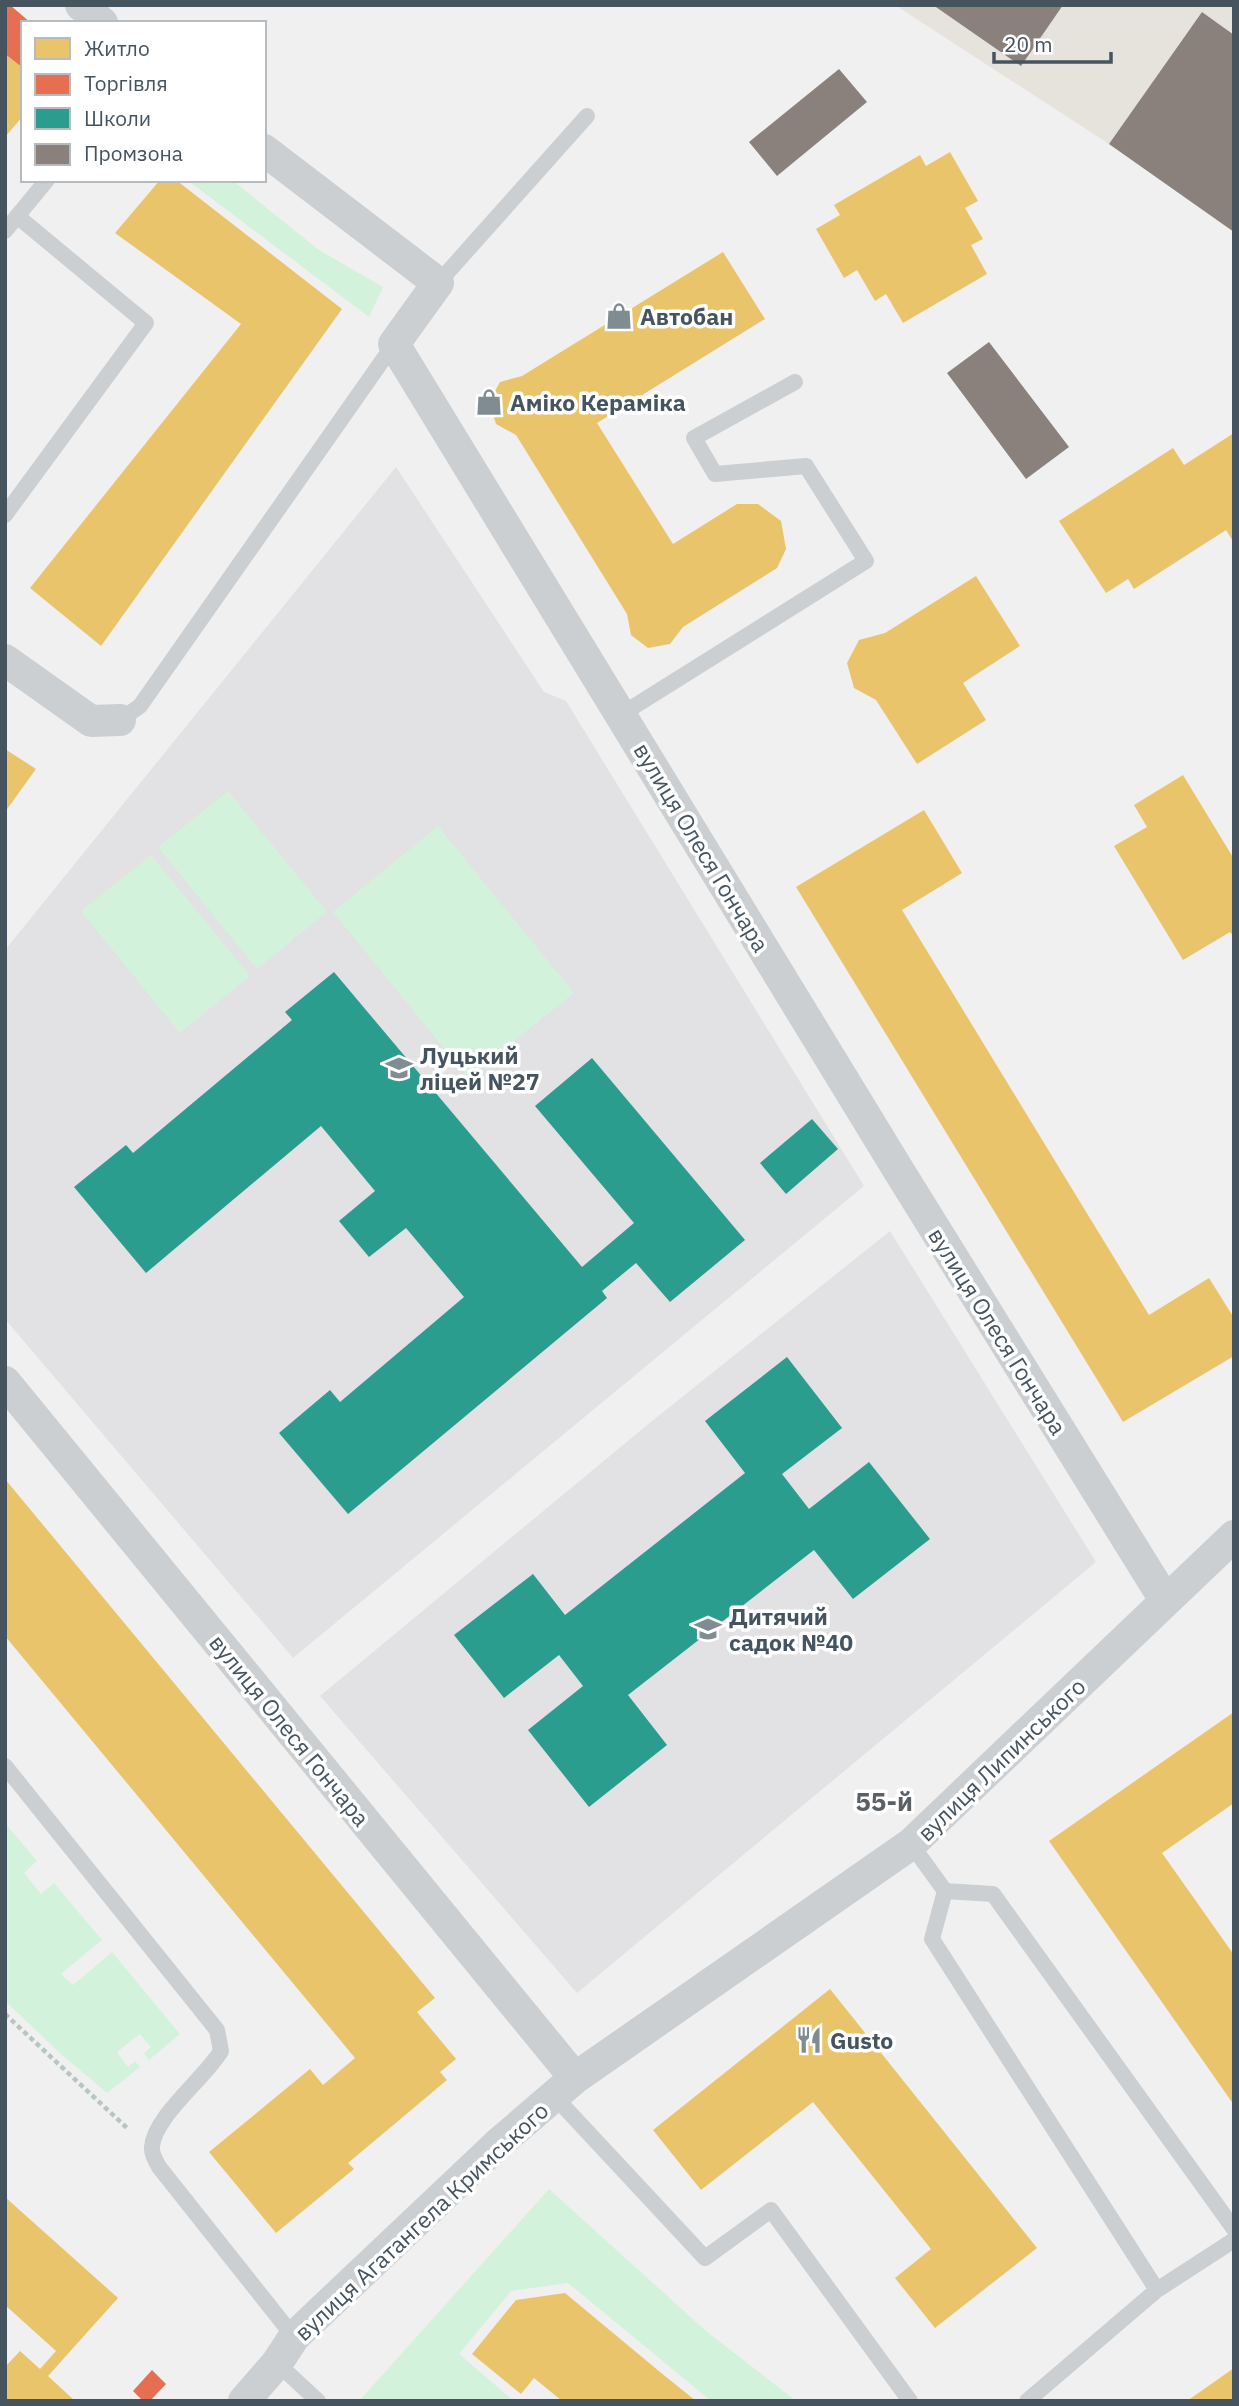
<svg xmlns="http://www.w3.org/2000/svg" width="1239" height="2406" font-family="'IBM Plex Sans',sans-serif">
  <style>
    .commercial { fill: #e6e3dd }
    .education { fill: #e2e1e3 }
    .green { fill: #d2f2dc }
    .homes { fill: #e9c46a }
    .shops { fill: #e76f51 }
    .schools { fill: #2a9d8f }
    .industry { fill: #8a817c }
    .lines { fill: none; stroke-linecap: round; stroke-linejoin: round }
    .path { stroke: #b8c6c0; stroke-width: 4.5; stroke-dasharray: 5 3.5; stroke-linecap: butt }
    .service { stroke: #cbcfd1; stroke-width: 16 }
    .minor { stroke: #cbcfd1; stroke-width: 32 }
    .labels { text-anchor: middle; dominant-baseline: central; stroke-width: 7; stroke-linejoin: round; paint-order: stroke }
    .poi-label { font-size: 23px; font-weight: bold; fill: #45545f; stroke: #fff; text-anchor: start }
    .street-label { font-size: 23px; fill: #45545f; stroke: #fff }
    .quarter-label { font-size: 26px; font-weight: bold; fill: #5b6065; stroke: #fff }
  </style>
  <rect width="100%" height="100%" fill="#f1f0f0"/>
  <path class="commercial" d="M895,5H1234V232L1109,144Z"/>
  <path class="education" d="M396,467L544,692L566,701L864,1186L293,1658L5,1319V950Z
    M890,1231L1096,1562L577,1993L320,1696L652,1421Z"/>
  <path class="green" d="M187,180H232L319,250L383,287L369,317Z
    M228,791L327,912L257,969L158,847Z
    M438,826L574,993L468,1078L333,912Z
    M151,855L250,976L180,1033L81,911Z
    M5,1823L37,1861L24,1873L41,1894L54,1883L102,1940L61,1974L73,1985L112,1952L180,2034L149,2060L144,2053L151,2047L140,2034L117,2052L128,2067L135,2061L140,2067L107,2093L62,2055L5,2001Z
    M549,2189L706,2331L796,2401H711L568,2283L511,2291L459,2354L514,2401H359Z"/>
  <path class="homes" d="M5,54L23,68V116L5,137Z
    M950,152L978,201L965,208L983,239L971,245L987,274L903,323L886,294L875,301L857,270L844,278L816,229L840,215L834,205L920,155L926,166Z
    M160,180H176L342,309L101,646L30,588L241,324L115,233Z
    M723,252L765,319L597,423L673,544L737,504H758L781,521L786,549L777,568L683,627L670,644L648,648L631,635L627,614L516,435L496,424L489,402L500,382L522,376Z
    M1234,433V543L1226,530L1134,589L1128,579L1106,593L1059,521L1173,448L1184,465Z
    M976,576L1020,646L963,683L986,720L917,764L876,700L854,688L847,663L859,640L885,633Z
    M5,749L36,769L5,812Z
    M1183,775L1234,859V937L1230,932L1183,960L1114,846L1147,827L1134,805Z
    M924,810L962,873L902,910L1149,1315L1209,1278L1234,1318V1356L1123,1422L796,887Z
    M5,1479L435,1998L417,2012L456,2059L440,2072L447,2080L348,2163L354,2169L276,2233L209,2152L310,2069L323,2085L355,2058L5,1636Z
    M1234,1712V1803L1162,1853L1234,1955V2105L1049,1841Z
    M830,1989L1037,2248L935,2328L895,2278L931,2249L813,2102L701,2190L653,2130Z
    M5,2197L118,2298L48,2376L75,2401H5V2367L20,2351L40,2369L56,2351L5,2305Z
    M565,2293L660,2372L696,2401H562L534,2378L521,2394L472,2354L516,2300Z
    M1234,2368V2401H1187Z"/>
  <path class="shops" d="M5,5H10L31,23H23V68L5,54Z
    M152,2370L166,2384L150,2401H143L133,2391Z"/>
  <path class="schools" d="M334,972L582,1267L634,1223L535,1106L592,1058L745,1240L670,1302L636,1263L602,1291L607,1298L348,1514L279,1433L330,1390L340,1402L464,1297L406,1228L369,1257L339,1221L375,1191L321,1126L146,1273L74,1187L126,1145L133,1153L292,1020L285,1012Z
    M812,1119L838,1149L786,1194L760,1163Z
    M787,1357L842,1428L782,1474L809,1509L869,1462L930,1539L853,1599L814,1550L628,1695L667,1745L589,1807L528,1730L583,1686L559,1655L504,1698L454,1635L533,1574L565,1615L745,1473L705,1421Z"/>
  <path class="industry" d="M933,5H1063L1021,66Z
    M1202,12L1234,35V232L1109,144Z
    M839,69L867,102L777,176L749,142Z
    M989,342L1069,447L1026,479L947,373Z"/>
  <g class="lines">
    <path class="path" d="M5,2014L127,2128"/>
    <path class="service" d="M5,231L47,180
      M438,283L587,116
      M5,515L146,323L17,216
      M622,714L866,561L806,466L715,474L694,438L795,382
      M120,720L140,706L394,344
      M5,1766L217,2030L221,2051C204,2079 154,2117 152,2147C151,2153 156,2161 159,2167L294,2337
      M911,1844L945,1891
      M945,1891L932,1939L1157,2290
      M945,1891L993,1894L1234,2229
      M555,2097L705,2258L771,2210L910,2401
      M277,2363L318,2401
      M1027,2401L1157,2290L1234,2240"/>
    <path class="minor" d="M81,5L102,23
      M264,150L438,283L394,344L899,1171L1165,1600
      M5,660L91,721L120,720
      M5,1382L575,2078
      M244,2401L277,2363L294,2337L498,2144L575,2078L911,1844L1234,1536"/>
  </g>
  <defs>
    <symbol id="shop-bare" viewBox="-9 -9 18 18"><path d="M-5-2.5h2.3a2.7 3.5 0 0 1 5.4 0H5L5.5 6h-11ZM-1.5-2.5h3a1.5 2.3 0 0 0-3 0Z" fill="#818b92" stroke="#fff" stroke-width="2.5" paint-order="stroke"/></symbol>
    <symbol id="school-bare" viewBox="-9 -9 18 18"><path d="M0-5L7-2L0 1L-7-2ZM-4 1L0 2.5L4 1V4Q0 6-4 4Z" fill="#818b92" stroke="#fff" stroke-width="2.5" paint-order="stroke"/></symbol>
    <symbol id="restaurant-bare" viewBox="-9 -9 18 18"><path d="M-5-6h1v4h1v-4h1v4h1v-4h1v5L-1.5 .5V6h-2V.5L-5-1ZM5-6V6H3V1.5H1.5Q1.5-4 5-6Z" fill="#818b92" stroke="#fff" stroke-width="2.5" paint-order="stroke"/></symbol>
  </defs>
  <g fill-rule="evenodd">
    <use href="#shop-bare" x="600" y="297" width="38" height="38"/>
    <use href="#shop-bare" x="470" y="383" width="38" height="38"/>
    <use href="#school-bare" x="380" y="1049" width="38" height="38"/>
    <use href="#school-bare" x="689" y="1610" width="38" height="38"/>
    <use href="#restaurant-bare" x="790" y="2021" width="38" height="38"/>
  </g>
  <g class="labels">
    <g class="poi-label">
      <text x="640" y="316">Автобан</text>
      <text x="510" y="402">Аміко Кераміка</text>
      <text x="420" y="1055">Луцький<tspan x="420" dy="26">ліцей №27</tspan></text>
      <text x="729" y="1616">Дитячий<tspan x="729" dy="26">садок №40</tspan></text>
      <text x="830" y="2040">Gusto</text>
    </g>
    <g class="street-label">
      <text transform="translate(702 847) rotate(59)">вулиця Олеся Гончара</text>
      <text transform="translate(998 1331) rotate(58)">вулиця Олеся Гончара</text>
      <text transform="translate(290 1730) rotate(51)">вулиця Олеся Гончара</text>
      <text transform="translate(1001 1759) rotate(-44)">вулиця Липинського</text>
      <text transform="translate(421 2221) rotate(-43)">вулиця Агатангела Кримського</text>
    </g>
    <g class="quarter-label">
      <text x="884" y="1801">55-й</text>
    </g>
  </g>
  <rect width="1239" height="2406" fill="none" stroke="#45545f" stroke-width="14"/>
  <rect x="21" y="21" width="245" height="161" fill="#ffffff" stroke="#b5bbbf" stroke-width="2"/>
  <rect x="35" y="38" width="35" height="21" fill="#e9c46a" stroke="#b5bbbf" stroke-width="2"/>
  <text x="84" y="56" font-size="21" fill="#45545f">Житло</text>
  <rect x="35" y="74" width="35" height="21" fill="#e76f51" stroke="#b5bbbf" stroke-width="2"/>
  <text x="84" y="91" font-size="21" fill="#45545f">Торгівля</text>
  <rect x="35" y="108" width="35" height="21" fill="#2a9d8f" stroke="#b5bbbf" stroke-width="2"/>
  <text x="84" y="126" font-size="21" fill="#45545f">Школи</text>
  <rect x="35" y="144" width="35" height="21" fill="#8a817c" stroke="#b5bbbf" stroke-width="2"/>
  <text x="84" y="161" font-size="21" fill="#45545f">Промзона</text>
  <path d="M994 52v10h117v-10" fill="none" stroke="#45545f" stroke-width="3.5"/>
  <text x="1004" y="52" font-size="21" fill="#45545f" stroke="#ffffff" stroke-width="5" paint-order="stroke">20 m</text>
</svg>
